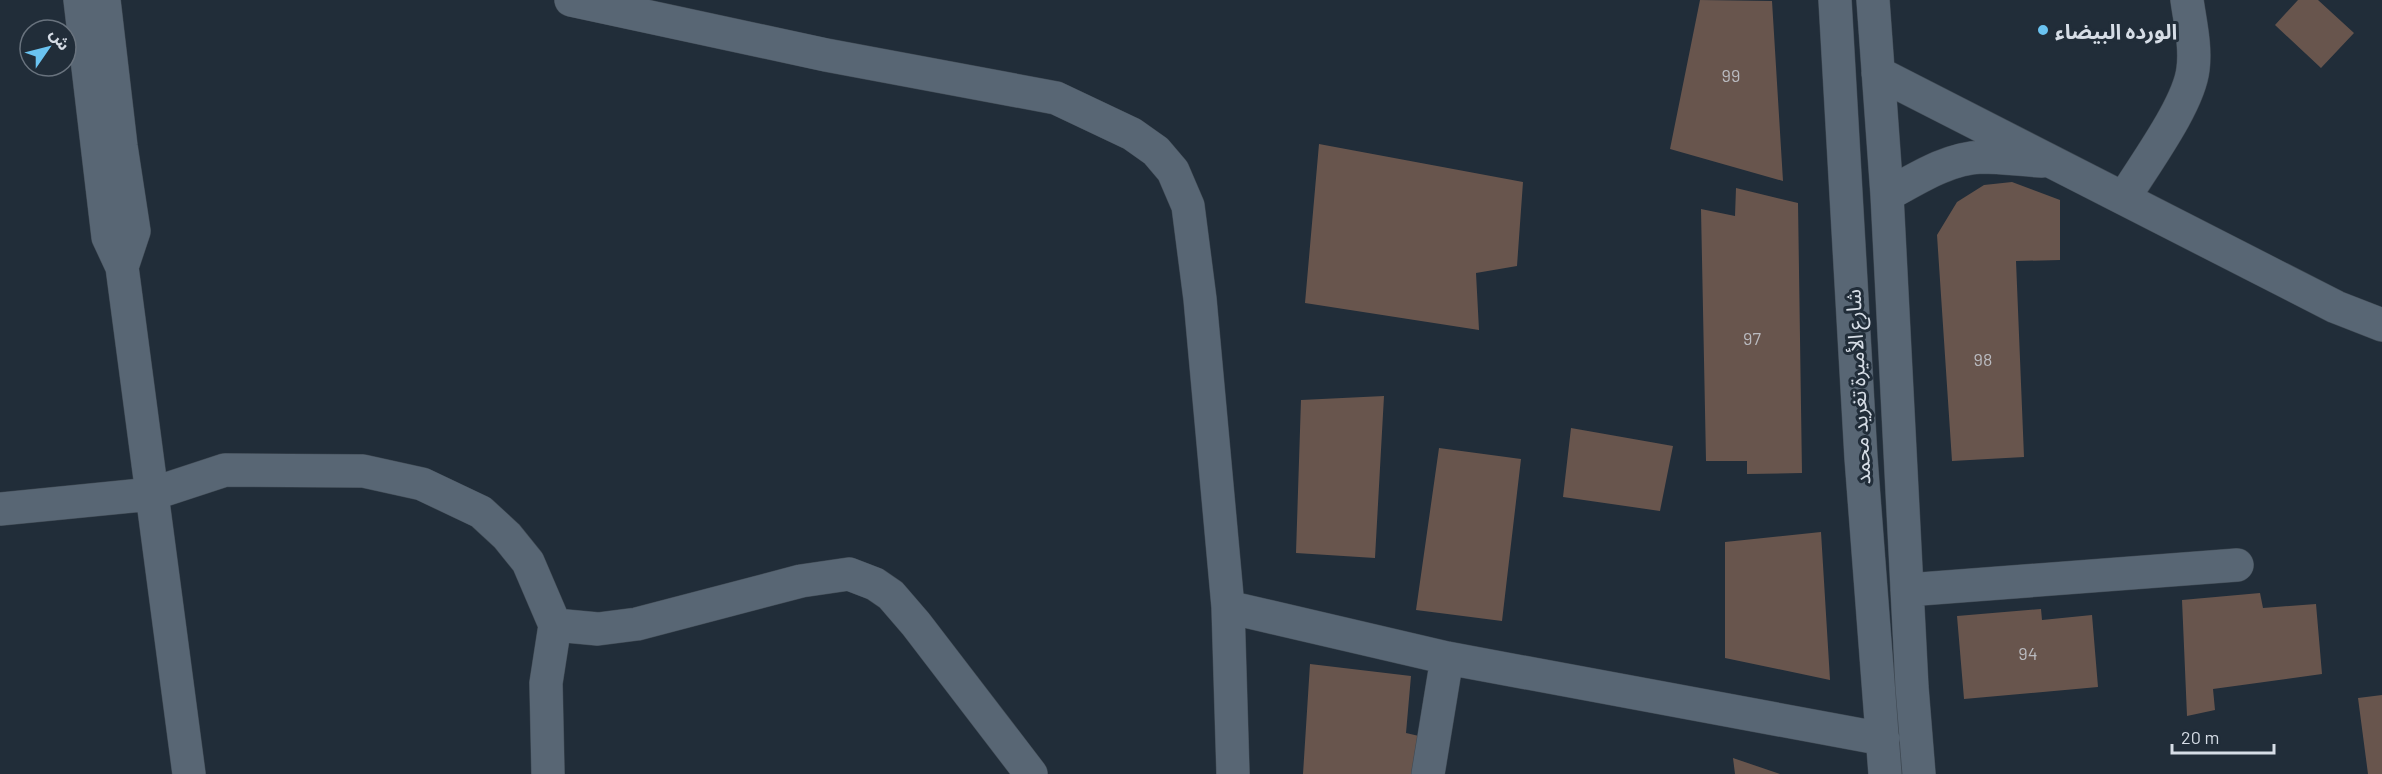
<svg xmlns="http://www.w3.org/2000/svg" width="2382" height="774" font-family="Barlow,'Noto Sans Arabic',sans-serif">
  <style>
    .building { fill: #68554d }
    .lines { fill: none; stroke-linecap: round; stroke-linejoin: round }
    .minor-casing { stroke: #3f4953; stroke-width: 34 }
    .minor { stroke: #586674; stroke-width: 33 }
    .poi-dot { fill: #6ac3f1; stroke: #212d39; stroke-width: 2 }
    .labels { text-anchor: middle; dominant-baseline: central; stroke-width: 6; stroke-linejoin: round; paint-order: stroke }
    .number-label { font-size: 18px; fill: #babbc0 }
    .poi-label { font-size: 21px; font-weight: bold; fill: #d6dde6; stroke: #212d39; text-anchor: start }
    .street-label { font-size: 21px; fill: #d6dde6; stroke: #212d39 }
  </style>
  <rect width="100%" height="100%" fill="#212d39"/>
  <path class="building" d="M1700,0L1772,1L1783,181L1670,149Z
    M2298,0H2318L2354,33L2321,68L2275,25Z
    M1319,144L1523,182L1517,266L1476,273L1479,330L1305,303Z
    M2012,182L2060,200V260L2016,261L2024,457L1952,461L1937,235L1957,202L1984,185Z
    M1736,188L1798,203L1802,473L1747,474V461H1706L1701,209L1735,216Z
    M1384,396L1375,558L1296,553L1301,400Z
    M1571,428L1673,446L1660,511L1563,497Z
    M1439,448L1521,459L1502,621L1416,610Z
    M1821,532L1830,680L1725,658V542Z
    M2260,593L2263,608L2316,604L2322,674L2213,689L2215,710L2187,716L2182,600Z
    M2041,609L2042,620L2092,615L2098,687L1964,699L1957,616Z
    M1310,664L1411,676L1406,733L1419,736L1414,774H1303Z
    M2382,695V774H2368L2358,698Z
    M1733,758L1780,774H1735Z"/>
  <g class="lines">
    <defs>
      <path id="minor" d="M80,0L108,237L122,267L189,774
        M104,0L121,146L134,231L122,267
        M571,0L826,55L1056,98L1132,134L1156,151L1173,171L1188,206L1200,299L1228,607L1233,774
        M1835,0L1861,458L1885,774
        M1873,0L1887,195L1912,687L1919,774
        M1878,73L2336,307L2382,325
        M1887,195C1916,179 1948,158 1982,157C2002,157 2022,160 2042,161
        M2124,198C2144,165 2189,105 2193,69C2196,46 2190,22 2187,0
        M0,509L152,494L225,470L363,471L422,484L481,512L507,536L528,562L555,625L598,629L637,624L801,581L849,574L875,584L891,595L916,624L1031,774
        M1907,590L2237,565
        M1228,607L1447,658L1883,739
        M548,774L546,683L555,625
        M1428,774L1447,658"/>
    </defs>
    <use href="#minor" class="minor-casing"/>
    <use href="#minor" class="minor"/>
  </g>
  <circle class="poi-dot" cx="2043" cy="30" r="6"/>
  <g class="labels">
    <g class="number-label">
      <text x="1731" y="75">99</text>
      <text x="1752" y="338">97</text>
      <text x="1983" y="359">98</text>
      <text x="2028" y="653">94</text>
    </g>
    <g class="poi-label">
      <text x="2055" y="30">الورده البيضاء</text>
    </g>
    <g class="street-label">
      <text transform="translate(1857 387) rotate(-93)">شارع الأميرة تغريد محمد</text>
    </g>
  </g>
  <g transform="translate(48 48) rotate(55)"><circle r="28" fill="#212d39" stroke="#69737e" stroke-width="1.5"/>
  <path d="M0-4.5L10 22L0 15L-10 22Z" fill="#6ac3f1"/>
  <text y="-9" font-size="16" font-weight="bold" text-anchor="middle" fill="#d6dde6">ش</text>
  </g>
  <path d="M2172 744v9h102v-9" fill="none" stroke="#d6dde6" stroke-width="3"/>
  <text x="2181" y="744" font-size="18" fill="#d6dde6" stroke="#212d39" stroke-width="4.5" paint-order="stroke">20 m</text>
</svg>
